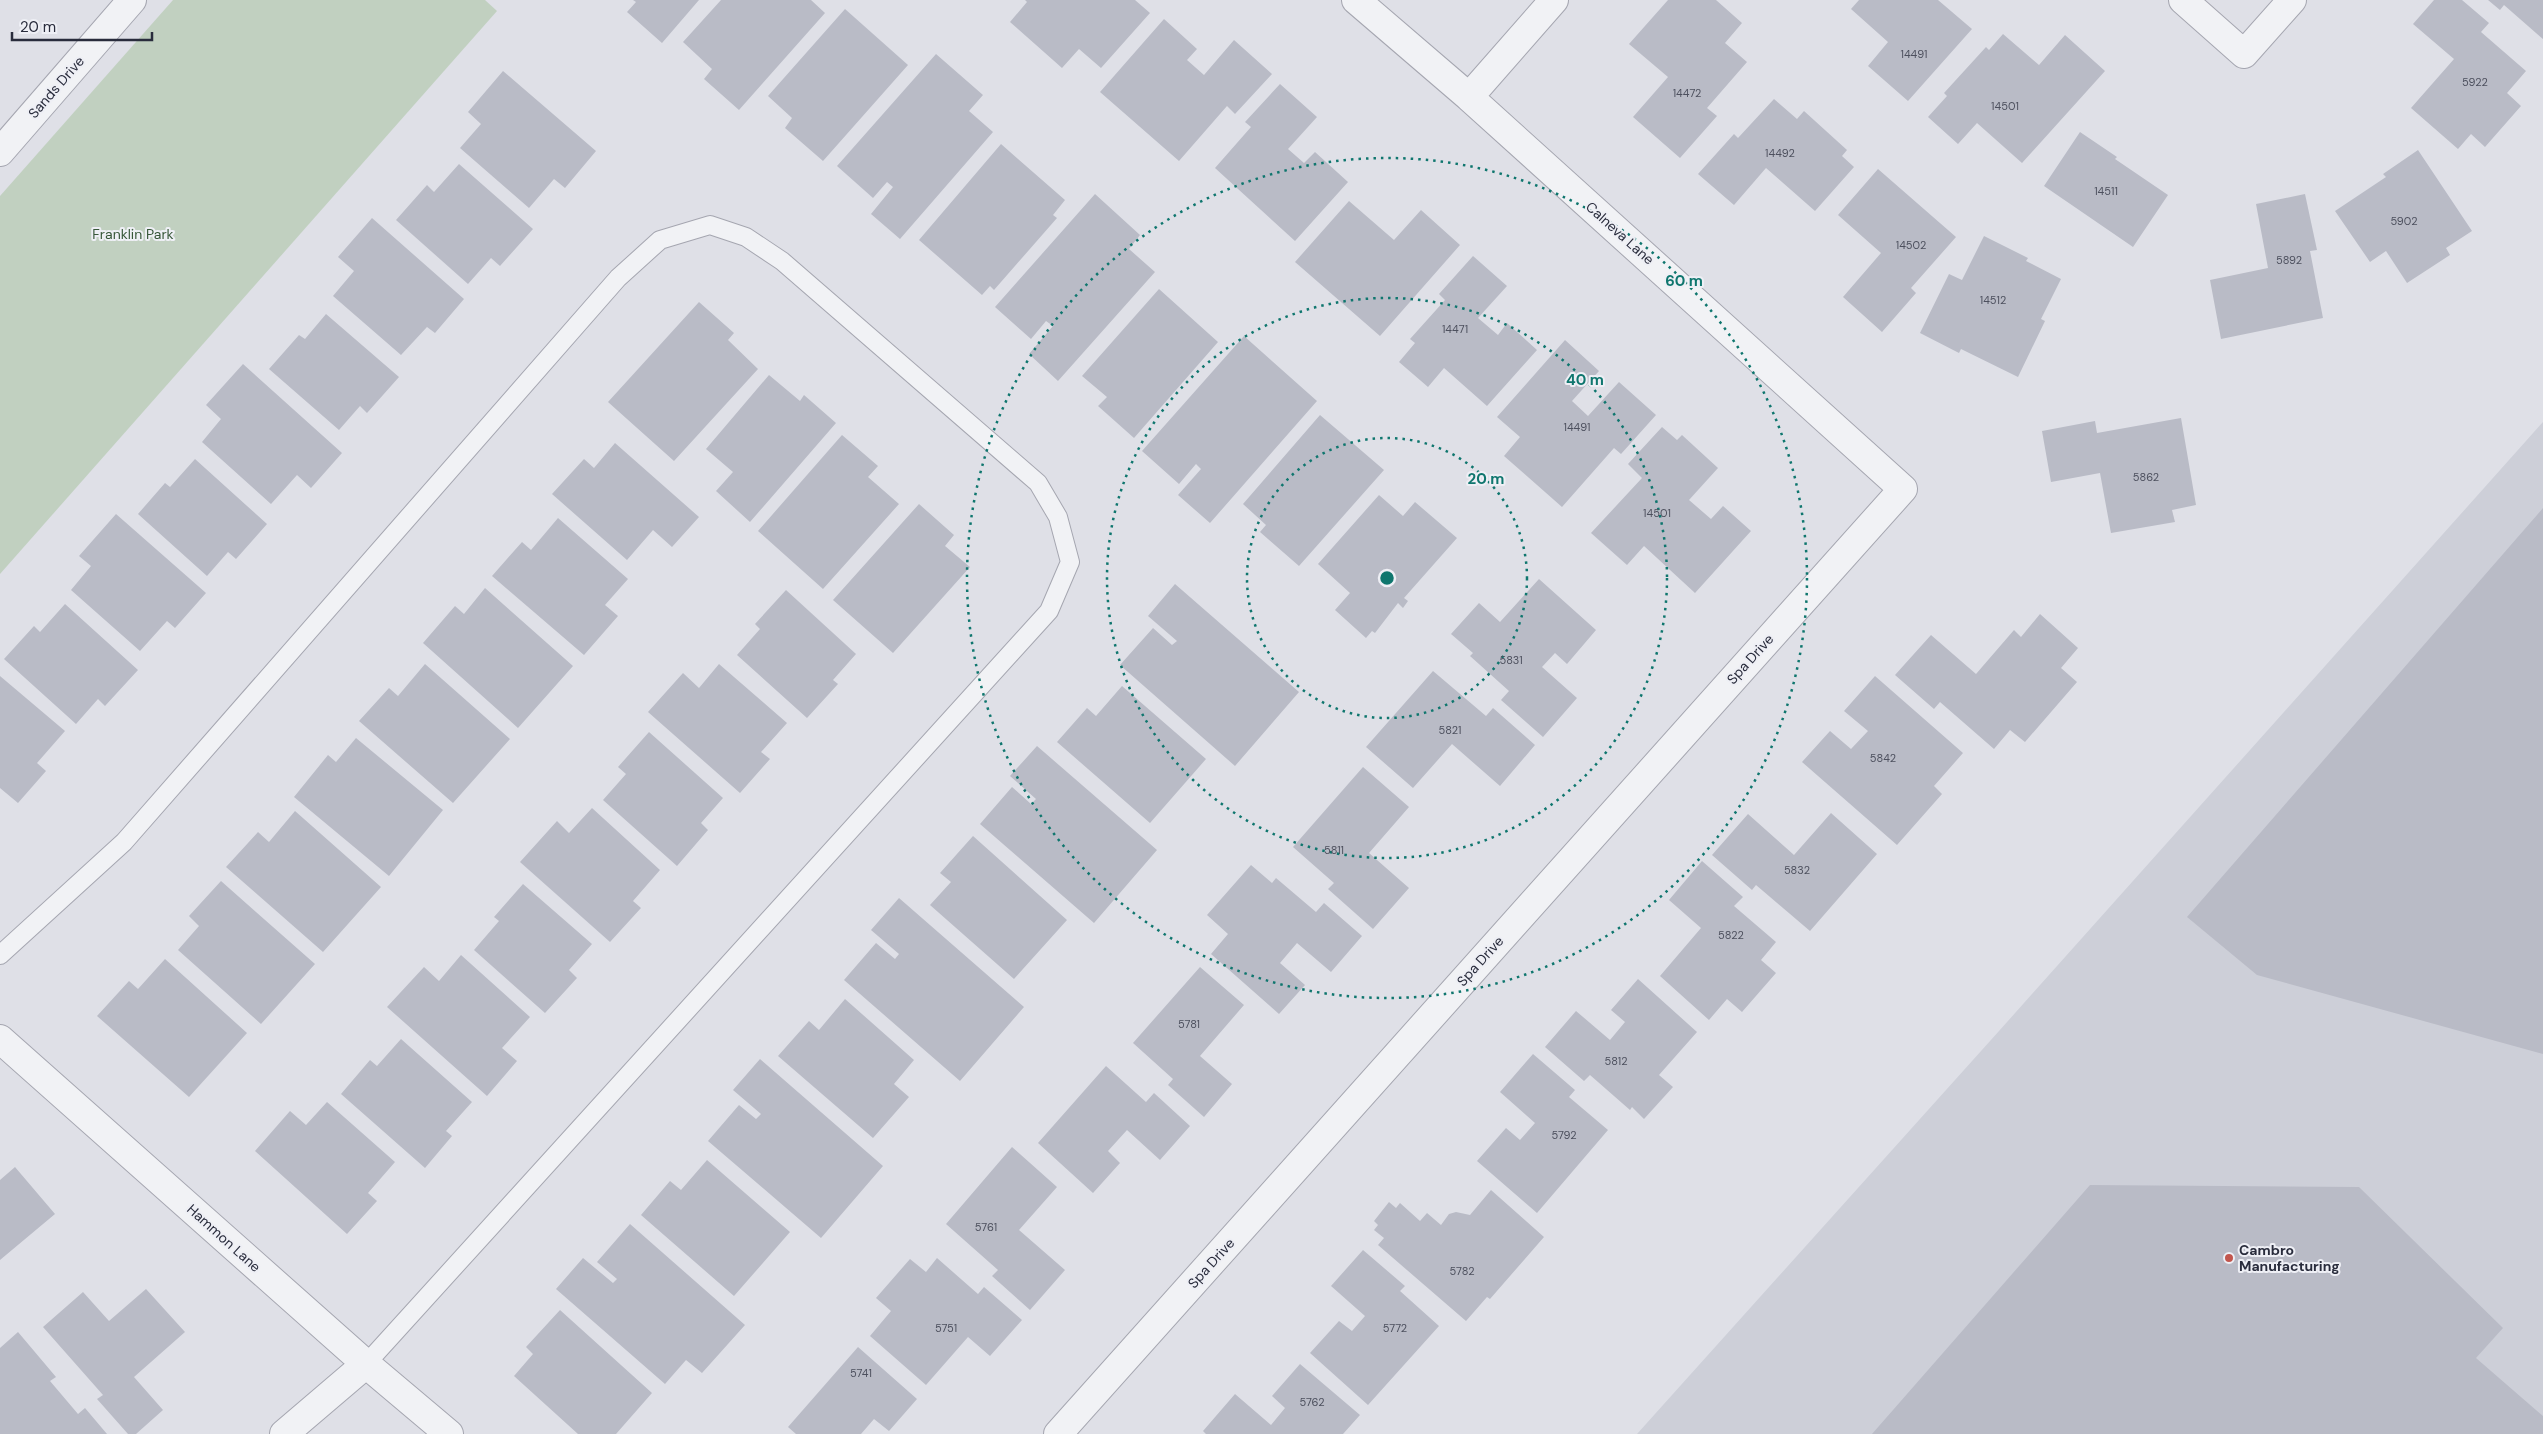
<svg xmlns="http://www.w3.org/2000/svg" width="2543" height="1434" font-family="'DM Sans',sans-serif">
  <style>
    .built { fill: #cdcfd8 }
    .green { fill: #c1d0c0 }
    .building { fill: #b9bbc6 }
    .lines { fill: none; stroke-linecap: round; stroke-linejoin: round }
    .lane-casing { stroke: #a5a6b0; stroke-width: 20 }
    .street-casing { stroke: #a5a6b0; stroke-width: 30 }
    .lane { stroke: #f1f2f5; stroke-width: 18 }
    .street { stroke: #f1f2f5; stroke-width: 28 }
    .ring { fill: none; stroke: #0f766e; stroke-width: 2.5; stroke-dasharray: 2.5 5 }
    .poi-dot { fill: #c2564d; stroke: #eeeff5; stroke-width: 2 }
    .labels { text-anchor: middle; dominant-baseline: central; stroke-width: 4; stroke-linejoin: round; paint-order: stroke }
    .number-label { font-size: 11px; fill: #4d505e }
    .street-label { font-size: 14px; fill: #292c3c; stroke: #eeeff5 }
    .park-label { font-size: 14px; fill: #375739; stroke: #eeeff5 }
    .poi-label { font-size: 14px; font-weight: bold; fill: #292c3c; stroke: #eeeff5; text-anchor: start }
    .centre { fill: #0f766e; stroke: #eeeff5; stroke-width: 2.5 }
    .ring-label { font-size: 15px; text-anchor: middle; font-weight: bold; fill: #0f766e; stroke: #eeeff5; stroke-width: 4; stroke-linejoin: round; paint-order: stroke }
  </style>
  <rect width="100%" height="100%" fill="#dfe0e7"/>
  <path class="built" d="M2543,422V1434H1637L1999,1031Z"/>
  <path class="green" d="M173,0H485L497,11L0,574V196Z"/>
  <path class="building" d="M633,0H699L662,43L627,12L636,2Z
    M721,0H811L825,13L739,110L704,79L712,69L683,42Z
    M1025,0H1135L1150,13L1101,68L1079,49L1062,68L1010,22L1027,2Z
    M1668,0H1716L1742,23L1725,43L1747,62L1707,108L1717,116L1680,158L1633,117L1668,77L1629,44Z
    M1859,0H1938L1972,29L1908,101L1868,66L1888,42L1851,9Z
    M2434,0H2462L2489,23L2481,32L2526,71L2507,93L2521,106L2485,147L2471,134L2458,149L2411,108L2454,59L2413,24Z
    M2488,0H2543V39L2504,5L2500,10Z
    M845,9L908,65L823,161L785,128L792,118L768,96Z
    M1164,19L1197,49L1187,60L1204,75L1234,40L1272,74L1235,114L1227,106L1179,161L1100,92Z
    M2003,34L2039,65L2065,35L2105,71L2022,163L1977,123L1958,144L1928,117L1947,96L1944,93L1986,47L1989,50Z
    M936,54L983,95L969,111L993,132L900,239L871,214L893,187L887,182L873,198L837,166Z
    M503,71L596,151L565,188L554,179L529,208L460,148L481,124L468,112Z
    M1280,84L1317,117L1288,149L1304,163L1315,152L1348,182L1295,241L1215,168L1251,127L1245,122Z
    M1774,99L1797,119L1804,111L1847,150L1842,156L1854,167L1815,211L1766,168L1734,205L1698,174L1734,134L1738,138Z
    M2080,132L2117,157L2115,159L2168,195L2133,247L2044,186Z
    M1001,144L1065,200L1053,215L1057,218L994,290L990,286L982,295L919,240Z
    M2418,150L2472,231L2446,248L2450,255L2407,283L2386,251L2370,262L2335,211L2386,177L2383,174Z
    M459,164L533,229L500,266L491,258L468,284L396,220L427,185L434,192Z
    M1878,169L1956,237L1911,288L1916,293L1882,332L1843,297L1881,253L1838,215Z
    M1095,194L1140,235L1129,249L1155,272L1058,381L1029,354L1053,326L1046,321L1031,339L995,307Z
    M2305,194L2317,250L2310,251L2323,318L2221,339L2210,280L2268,268L2256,204Z
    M1349,201L1394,240L1421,210L1460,245L1380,336L1295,262Z
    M372,218L464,299L435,333L427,327L401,355L333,296L354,271L338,257Z
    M1984,236L2028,258L2026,261L2061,279L2041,319L2045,321L2018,377L1961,349L1959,353L1920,333L1949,274L1962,280Z
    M1473,256L1507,286L1478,318L1498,335L1507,323L1537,350L1487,406L1444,368L1428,387L1399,362L1415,343L1410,339L1445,300L1439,294Z
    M1159,289L1218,342L1134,438L1098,406L1107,397L1082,376Z
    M699,302L734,333L728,340L758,369L674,461L608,402Z
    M326,314L399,377L367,413L360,406L339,430L269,369L299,335L305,339Z
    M1244,336L1317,401L1210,523L1178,495L1201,469L1196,464L1179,484L1142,451Z
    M1565,340L1599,371L1572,401L1588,416L1619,382L1656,415L1621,454L1614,448L1562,507L1504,456L1520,437L1497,417Z
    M243,364L342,453L311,488L297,475L271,504L202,442L221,419L206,405Z
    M769,375L800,401L804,395L836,423L750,522L716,491L733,472L706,449Z
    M1320,415L1384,470L1299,566L1260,532L1266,525L1243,504Z
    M2181,418L2196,505L2172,510L2175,522L2111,533L2100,473L2051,482L2042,431L2095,421L2097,433Z
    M1662,427L1677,440L1682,435L1718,468L1689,500L1711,519L1723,506L1751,531L1695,593L1644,546L1627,565L1591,533L1642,478L1628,464Z
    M842,435L878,466L868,477L899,504L823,589L758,531Z
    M615,443L699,517L672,547L653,530L627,560L552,494L584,459L594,468Z
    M195,459L267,524L236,559L228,552L207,576L138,514L165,483L170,487Z
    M1379,495L1403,516L1415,502L1457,538L1404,598L1408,601L1403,608L1398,603L1375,633L1372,631L1366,638L1335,610L1350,593L1318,564Z
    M919,504L954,535L945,546L970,567L893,653L833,600Z
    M2543,508V1054L2257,975L2187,917Z
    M116,514L206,593L175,628L167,621L140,651L71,590L91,566L79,556Z
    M558,518L628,579L605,605L618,616L584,655L492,576L522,542L531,550Z
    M1539,579L1596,630L1567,664L1555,653L1542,667L1577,698L1543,737L1501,700L1509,691L1470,656L1473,653L1451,634L1479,603L1500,622Z
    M1175,584L1299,692L1235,766L1120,665L1153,628L1172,645L1177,641L1148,616Z
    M485,588L573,666L518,728L423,643L455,606L464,614Z
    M786,590L856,654L833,680L838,684L807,718L737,655L760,629L755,624Z
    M65,604L138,670L105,706L98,699L76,724L4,659L34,626L40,632Z
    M2040,614L2078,648L2061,668L2077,682L2025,742L2010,730L1994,749L1940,702L1934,709L1895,675L1931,635L1976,674L2014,630L2021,637Z
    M425,664L510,739L453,803L359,721L389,688L398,696Z
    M719,664L787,723L761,752L770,759L740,793L648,712L683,673L699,688Z
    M1433,671L1486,716L1493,708L1535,745L1500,786L1452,744L1413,788L1366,747Z
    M0,676L65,731L37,763L46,771L18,803L0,788Z
    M1875,676L1963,753L1934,786L1942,794L1897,845L1802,762L1830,731L1851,749L1868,731L1844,711Z
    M1122,686L1206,759L1150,823L1057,742L1087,708L1096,716Z
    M649,732L723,798L701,823L708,830L677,866L603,800L626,774L618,767Z
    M356,738L443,810L389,876L294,797L328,755L336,762Z
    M1037,746L1157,850L1094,923L980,824L1012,787L1031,804L1036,799L1010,776Z
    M1363,767L1409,807L1369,853L1409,888L1373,929L1328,889L1334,883L1293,847Z
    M592,808L660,870L633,901L641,908L610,942L520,862L557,821L569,833Z
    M295,811L381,887L323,952L226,867L258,832L269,842Z
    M1831,813L1877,854L1810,931L1756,885L1752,890L1712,855L1748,814L1794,855Z
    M973,836L1067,920L1014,979L930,905L951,882L940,873Z
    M1702,861L1743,897L1734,906L1776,942L1761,960L1776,973L1742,1012L1727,999L1709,1020L1660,976L1701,928L1669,900Z
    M1251,865L1272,883L1276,878L1316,912L1324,903L1362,936L1331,972L1297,943L1280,963L1305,985L1279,1014L1211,954L1228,934L1207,915Z
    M221,881L315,964L261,1024L178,950L199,926L189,916Z
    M523,884L592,944L569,970L577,978L545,1013L474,950L499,921L494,917Z
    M899,898L1024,1007L960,1081L844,980L876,943L895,959L899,954L871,930Z
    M461,955L530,1017L502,1048L517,1061L487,1096L387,1007L424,967L439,981Z
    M165,959L247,1033L189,1097L97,1016L129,981L138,989Z
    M1200,967L1244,1005L1200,1056L1232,1084L1204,1117L1168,1085L1173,1079L1133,1043Z
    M1638,979L1697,1032L1659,1075L1673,1087L1644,1119L1632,1107L1630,1110L1590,1075L1584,1081L1545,1047L1576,1011L1610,1040L1625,1022L1611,1010Z
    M845,999L914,1060L894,1084L909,1097L873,1138L778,1056L809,1021L819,1030Z
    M401,1039L472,1102L446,1131L452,1136L425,1168L341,1094L370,1060L377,1066Z
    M1533,1054L1575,1090L1569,1097L1608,1130L1537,1213L1477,1161L1506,1128L1520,1140L1535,1123L1500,1092Z
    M760,1059L883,1166L821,1238L708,1141L739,1105L756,1119L761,1114L733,1090Z
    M1106,1066L1146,1102L1154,1093L1190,1126L1160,1160L1127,1130L1108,1151L1120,1163L1093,1193L1038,1143Z
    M327,1102L395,1162L368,1193L377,1201L347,1234L255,1151L290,1111L306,1125Z
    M1012,1147L1057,1187L1019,1230L1065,1270L1030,1310L992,1276L998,1270L946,1224Z
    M707,1160L790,1232L734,1296L641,1215L670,1181L681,1190Z
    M15,1167L55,1214L0,1260V1180Z
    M2090,1185L2359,1187L2503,1328L2476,1358L2543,1416V1434H1872Z
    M1491,1190L1544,1237L1490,1299L1487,1297L1466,1321L1378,1245L1384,1238L1374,1230L1378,1225L1374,1221L1389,1202L1396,1208L1400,1203L1420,1221L1427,1213L1441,1225L1449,1214L1456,1212L1470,1215Z
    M630,1224L745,1325L702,1373L686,1360L665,1384L556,1289L583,1258L613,1283L617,1279L597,1262Z
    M1363,1250L1405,1286L1400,1291L1439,1326L1368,1405L1310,1353L1339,1321L1352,1331L1365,1316L1331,1286Z
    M937,1258L978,1294L984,1287L1022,1320L990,1356L968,1337L926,1385L870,1336L891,1311L876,1298L910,1259L926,1272Z
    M146,1289L185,1332L134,1377L163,1410L136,1434H128L97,1399L103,1395L43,1327L83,1292L109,1321Z
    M560,1310L652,1393L616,1434H578L514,1376L533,1354L526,1347Z
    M18,1332L56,1377L50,1381L78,1414L85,1408L107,1434H0V1348Z
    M858,1347L917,1399L889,1431L874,1419L861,1434H796L788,1427Z
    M1300,1364L1360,1415L1343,1434H1206L1203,1431L1235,1394L1271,1425L1285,1408L1272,1396Z"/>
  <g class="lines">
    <defs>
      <path id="lane" d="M0,955L124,842L618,278L660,240L710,225L746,237L782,261L1038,483L1058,517L1070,562L1049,611L366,1364"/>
      <path id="street" d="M2183,0L2244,54L2292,0
        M1469,97L1554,0
        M0,152L132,0
        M0,1039L366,1364L449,1434
        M284,1434L366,1364
        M1058,1434L1903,489L1469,97L1356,0"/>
    </defs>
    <use href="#lane" class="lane-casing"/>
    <use href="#street" class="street-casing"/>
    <use href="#lane" class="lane"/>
    <use href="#street" class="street"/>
  </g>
  <g class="ring">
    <circle cx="1387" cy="578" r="140"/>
    <circle cx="1387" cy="578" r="280"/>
    <circle cx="1387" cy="578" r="420"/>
  </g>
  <circle class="poi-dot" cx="2229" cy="1258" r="5"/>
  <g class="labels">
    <g class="number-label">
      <text x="1914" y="54">14491</text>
      <text x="2475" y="82">5922</text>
      <text x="1687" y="93">14472</text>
      <text x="2005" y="106">14501</text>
      <text x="1780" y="153">14492</text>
      <text x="2106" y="191">14511</text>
      <text x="2404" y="221">5902</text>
      <text x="1911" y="245">14502</text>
      <text x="2289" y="260">5892</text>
      <text x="1993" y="300">14512</text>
      <text x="1455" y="329">14471</text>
      <text x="1577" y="427">14491</text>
      <text x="2146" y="477">5862</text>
      <text x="1657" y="513">14501</text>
      <text x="1511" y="660">5831</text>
      <text x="1450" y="730">5821</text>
      <text x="1883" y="758">5842</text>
      <text x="1334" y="850">5811</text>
      <text x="1797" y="870">5832</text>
      <text x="1731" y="935">5822</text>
      <text x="1189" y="1024">5781</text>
      <text x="1616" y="1061">5812</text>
      <text x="1564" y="1135">5792</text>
      <text x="986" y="1227">5761</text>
      <text x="1462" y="1271">5782</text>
      <text x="946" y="1328">5751</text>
      <text x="1395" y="1328">5772</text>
      <text x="861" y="1373">5741</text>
      <text x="1312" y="1402">5762</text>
    </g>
    <g class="street-label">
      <text transform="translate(56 87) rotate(-49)">Sands Drive</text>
      <text transform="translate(1620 233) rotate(42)">Calneva Lane</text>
      <text transform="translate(1750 659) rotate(-48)">Spa Drive</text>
      <text transform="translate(1480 961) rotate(-48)">Spa Drive</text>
      <text transform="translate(224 1238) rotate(42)">Hammon Lane</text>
      <text transform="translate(1211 1263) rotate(-48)">Spa Drive</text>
    </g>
    <g class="park-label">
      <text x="133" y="234">Franklin Park</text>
    </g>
    <g class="poi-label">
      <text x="2239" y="1250">Cambro<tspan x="2239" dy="16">Manufacturing</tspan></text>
    </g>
  </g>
  <circle cx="1387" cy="578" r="8" class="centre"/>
  <g class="ring-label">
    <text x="1684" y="286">60 m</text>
    <text x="1585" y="385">40 m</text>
    <text x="1486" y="484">20 m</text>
  </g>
  <path d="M12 32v8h140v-8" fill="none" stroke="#292c3c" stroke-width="2.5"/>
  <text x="20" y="32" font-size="15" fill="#292c3c" stroke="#eeeff5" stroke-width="4" paint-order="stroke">20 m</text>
</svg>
